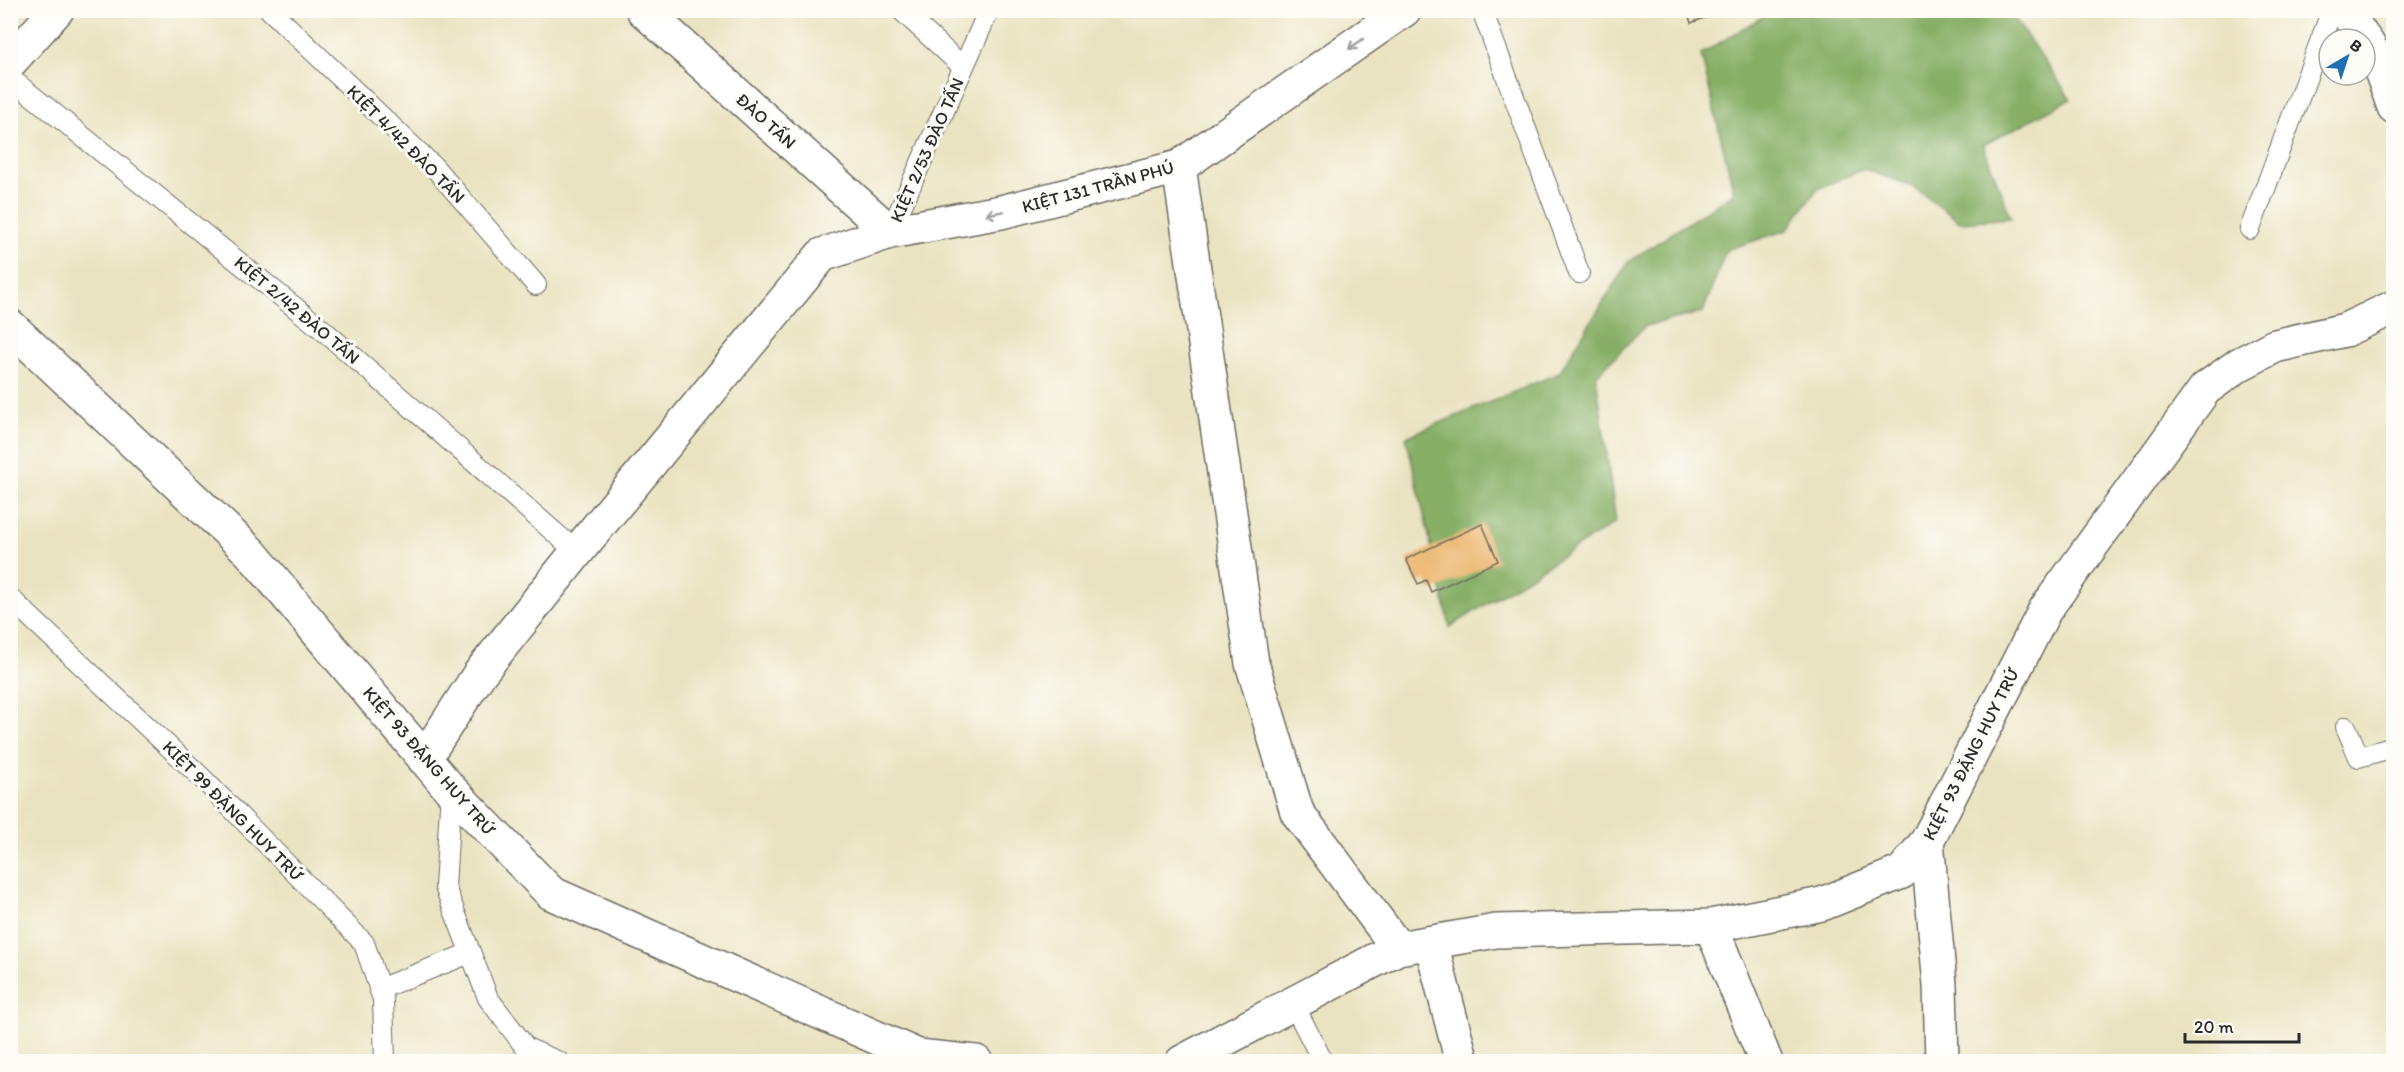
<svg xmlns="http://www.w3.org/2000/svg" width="2404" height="1072" font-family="Itim,sans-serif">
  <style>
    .forest { fill: #87af66; stroke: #596d48; stroke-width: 1.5 }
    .building { fill: #edb974 }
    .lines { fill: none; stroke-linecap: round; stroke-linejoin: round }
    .service-casing { stroke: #6e6b60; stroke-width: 22 }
    .minor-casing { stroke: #6e6b60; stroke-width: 36 }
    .service { stroke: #fff; stroke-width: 20 }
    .minor { stroke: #fff; stroke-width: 33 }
    .oneway { stroke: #a0a0a0 }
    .labels { text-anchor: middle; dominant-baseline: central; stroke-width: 6; stroke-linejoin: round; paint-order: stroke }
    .street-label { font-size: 18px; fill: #2b2b2b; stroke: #fdfcf7 }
  </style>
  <rect width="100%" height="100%" fill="#fdfcf7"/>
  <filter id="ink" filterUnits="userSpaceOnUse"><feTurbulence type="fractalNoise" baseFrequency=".0167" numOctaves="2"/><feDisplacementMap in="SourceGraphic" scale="12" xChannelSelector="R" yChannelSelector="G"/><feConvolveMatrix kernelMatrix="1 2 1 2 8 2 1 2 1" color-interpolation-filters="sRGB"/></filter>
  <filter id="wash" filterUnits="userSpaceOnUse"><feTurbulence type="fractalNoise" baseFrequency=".008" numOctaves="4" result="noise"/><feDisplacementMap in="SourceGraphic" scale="24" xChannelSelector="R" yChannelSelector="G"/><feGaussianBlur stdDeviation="1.35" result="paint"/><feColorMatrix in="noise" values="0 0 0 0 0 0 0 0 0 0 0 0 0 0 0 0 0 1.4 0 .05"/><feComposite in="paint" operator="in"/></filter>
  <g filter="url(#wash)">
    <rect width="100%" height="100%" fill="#eae3c1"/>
    <path class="forest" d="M1772,11H2009L2071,99L1983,145L2011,218L1960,222L1912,186L1864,169L1817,189L1787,230L1726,250L1703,312L1645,326L1596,376L1616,522L1450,627L1406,437L1559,373L1628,262L1734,193L1701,54Z"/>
    <g id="blocks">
      <path class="building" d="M1687,10H1723V11L1691,23Z
        M1482,524L1498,561L1431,592L1426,580L1418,584L1406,559Z"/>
    </g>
  </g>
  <g filter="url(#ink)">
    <use href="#blocks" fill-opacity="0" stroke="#6e6b60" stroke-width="1.5"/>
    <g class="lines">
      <defs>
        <path id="service" d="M270,10L434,167L536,285
          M901,10L963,67
          M1482,10L1579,273
          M10,78L323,330L577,552
          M2250,229L2332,10
          M890,232L989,10
          M10,598L200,776L364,943L383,999L385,1062
          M2346,727L2359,757L2394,747
          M451,790L445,887L488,998L526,1048L559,1062
          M379,989L470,953
          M1293,1003L1323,1062"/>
        <path id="minor" d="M643,10L890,232
          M2345,10L2364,39
          M2365,40L2376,57L2394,107
          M10,62L57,10
          M1179,167L1252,663L1297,812L1398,948
          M10,326L251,553L451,790L551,893L918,1056L976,1062
          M424,759L480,673L577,552L822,255L890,232L1001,212L1179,167L1404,10
          M1927,841L1940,985L1942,1062
          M1711,926L1766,1062
          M1431,943L1462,1062
          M1182,1062L1398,948L1496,931L1711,926L1822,904L1902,872L1927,841L2045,610L2205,389L2240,364L2275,346L2345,330L2394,307"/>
      </defs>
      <use href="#service" class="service-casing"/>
      <use href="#minor" class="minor-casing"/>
      <use href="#service" class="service"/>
      <use href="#minor" class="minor"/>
    </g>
    <defs><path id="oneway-shaft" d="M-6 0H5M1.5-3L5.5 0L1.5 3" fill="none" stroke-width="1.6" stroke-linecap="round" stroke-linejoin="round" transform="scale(1.5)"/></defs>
    <g class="oneway">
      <use href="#oneway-shaft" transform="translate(1356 44) rotate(145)"/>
      <use href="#oneway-shaft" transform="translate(995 213) rotate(169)"/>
    </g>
  </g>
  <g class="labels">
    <g class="street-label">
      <text transform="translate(766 121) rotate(42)">ĐÀO TẤN</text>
      <text transform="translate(406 144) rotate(45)">KIỆT 4/42 ĐÀO TẤN</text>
      <text transform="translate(927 150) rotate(-66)">KIỆT 2/53 ĐÀO TẤN</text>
      <text transform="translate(1098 187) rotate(-15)">KIỆT 131 TRẦN PHÚ</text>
      <text transform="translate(297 310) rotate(40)">KIỆT 2/42 ĐÀO TẤN</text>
      <text transform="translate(1971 754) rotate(-63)">KIỆT 93 ĐẶNG HUY TRỨ</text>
      <text transform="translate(429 761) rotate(49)">KIỆT 93 ĐẶNG HUY TRỨ</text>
      <text transform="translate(233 811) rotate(45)">KIỆT 99 ĐẶNG HUY TRỨ</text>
    </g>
  </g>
  <rect width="2404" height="1072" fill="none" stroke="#fdfcf7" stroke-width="36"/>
  <g transform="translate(2347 57) rotate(39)"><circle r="28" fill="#fdfcf7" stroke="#a9a8a5" stroke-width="1.5"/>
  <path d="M0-4.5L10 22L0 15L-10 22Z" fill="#1f6fb2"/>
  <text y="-9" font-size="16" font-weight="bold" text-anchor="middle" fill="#2b2b2b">B</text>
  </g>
  <path d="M2185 1033v9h114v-9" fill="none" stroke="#2b2b2b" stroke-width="3"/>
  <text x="2194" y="1033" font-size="18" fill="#2b2b2b" stroke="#fdfcf7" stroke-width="4.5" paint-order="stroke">20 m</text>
</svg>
